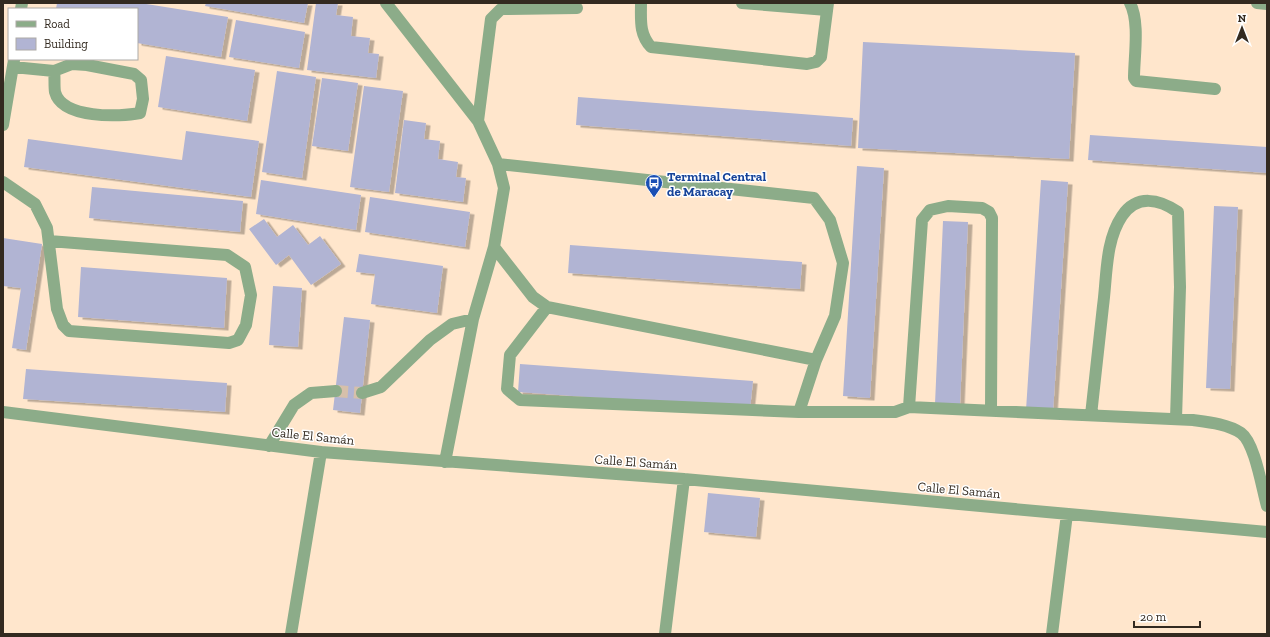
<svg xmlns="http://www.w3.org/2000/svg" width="1270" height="637" font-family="'Zilla Slab',serif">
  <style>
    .building { fill: #b1b4d3; filter: url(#shadow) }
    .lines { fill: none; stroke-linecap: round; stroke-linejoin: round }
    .minor-tunnel { stroke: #d6c0aa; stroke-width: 12; stroke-dasharray: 12 6; stroke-linecap: butt }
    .minor { stroke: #8cac89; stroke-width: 12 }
    .labels { text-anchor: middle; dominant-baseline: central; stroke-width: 3; stroke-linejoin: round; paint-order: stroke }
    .transit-label { font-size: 13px; font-weight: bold; fill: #164399; stroke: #fff; text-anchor: start }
    .street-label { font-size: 13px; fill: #332a20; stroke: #fff }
  </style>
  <defs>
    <filter id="shadow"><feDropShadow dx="4.5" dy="2.5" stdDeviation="0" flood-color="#0004"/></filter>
  </defs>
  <rect width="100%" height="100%" fill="#ffe6cc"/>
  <path class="building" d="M57,3H140L228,17L221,57L137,43V9H56Z
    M206,3H308L304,23L205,6Z
    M316,3H338L336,15L353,17L351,36L370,38L368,53L379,54L376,78L307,70Z
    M236,20L305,32L299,68L229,57Z
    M863,42L1075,53L1069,159L858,148Z
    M166,56L255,70L247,121L158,107Z
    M277,71L316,77L302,178L262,172Z
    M322,78L358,83L348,151L312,146Z
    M364,86L403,91L389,192L350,187Z
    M578,97L853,118L851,146L576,125Z
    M404,120L426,123L424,139L440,141L438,159L458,162L456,177L466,178L463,202L395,193Z
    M186,131L259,141L251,197L24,167L28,139L182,160Z
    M1090,135L1267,147V173L1088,160Z
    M857,166L884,168L870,398L843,396Z
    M261,180L361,195L356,230L256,214Z
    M1041,180L1068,182L1053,412L1026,410Z
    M92,187L243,201L240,232L89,218Z
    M370,197L470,212L465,247L365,232Z
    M1214,206L1238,207L1230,389L1206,388Z
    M264,219L277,237L293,225L308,245L320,236L341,264L311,285L289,255L276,265L249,229Z
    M943,221L968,222L960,405L935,404Z
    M3,238L42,244L26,350L12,348L21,288L3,286Z
    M570,245L802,262L800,289L568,273Z
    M359,254L443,266L437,313L371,304L375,274L356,272Z
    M81,267L227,278L224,328L78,317Z
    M273,286L302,288L298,347L269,345Z
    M344,317L370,320L360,413L333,410Z
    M520,364L753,381L750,409L518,392Z
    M26,369L227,383L225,412L23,399Z
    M708,493L760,498L756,537L704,532Z"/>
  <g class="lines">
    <path class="minor-tunnel" d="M336,391L362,393"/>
    <path class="minor" d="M386,3L478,121L498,164L504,188L494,247L473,319L445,462
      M641,3C641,20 639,34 651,47L807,64L816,62L821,57L828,3
      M742,3L827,10
      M1130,3C1140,22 1134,57 1134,78L1136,81L1215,89
      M1257,3L1267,4
      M21,9L22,3
      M13,67L54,71L72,64L87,65L134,74L141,80L143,99L140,113C120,117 62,119 55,92C54,86 55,77 54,71
      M478,121L491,19L501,9L577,8
      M3,125L14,60
      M498,164L814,198L830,220L843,263L835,316L816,360
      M3,182L35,204L47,228L57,309L63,325L69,331L229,343L238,340L246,325L251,295L245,267L227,255L49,241
      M494,247L533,297L547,307L816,360L799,412
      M547,307L510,355L507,389L520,400L799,412H895L909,407L1193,420C1208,422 1228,424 1241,433C1255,443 1262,489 1267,506
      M362,393L381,387L430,340L452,324L473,319
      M909,407L922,220L930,210L948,206L982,208L989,212L992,218L991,411
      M3,412L321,452L684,479L1267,532
      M1091,415C1095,379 1099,342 1103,306C1107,277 1105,241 1122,216C1137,194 1159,199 1178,212L1180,287L1176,419
      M269,446L294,405L311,393L336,391
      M291,634L321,452
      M665,634L684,479
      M1052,634L1067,514"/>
  </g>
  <defs>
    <symbol id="bus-pin" viewBox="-11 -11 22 30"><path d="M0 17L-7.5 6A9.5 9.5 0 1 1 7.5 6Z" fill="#1a4fb4" stroke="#fff"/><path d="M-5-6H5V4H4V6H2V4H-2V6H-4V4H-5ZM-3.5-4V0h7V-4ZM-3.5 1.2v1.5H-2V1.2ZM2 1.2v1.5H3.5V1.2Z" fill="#fff"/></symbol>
  </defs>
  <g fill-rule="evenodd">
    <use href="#bus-pin" x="644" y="173" width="20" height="27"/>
  </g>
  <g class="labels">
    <g class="transit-label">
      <text x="667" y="176">Terminal Central<tspan x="667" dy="15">de Maracay</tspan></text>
    </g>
    <g class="street-label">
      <text transform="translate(313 436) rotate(6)">Calle El Samán</text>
      <text transform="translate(636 462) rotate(4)">Calle El Samán</text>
      <text transform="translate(959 490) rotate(5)">Calle El Samán</text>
    </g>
  </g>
  <rect width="1270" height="637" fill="none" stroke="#332a20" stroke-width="8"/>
  <rect x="8" y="8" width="130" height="52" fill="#ffffff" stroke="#adaaa6"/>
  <rect x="16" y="21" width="20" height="6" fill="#8cac89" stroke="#adaaa6"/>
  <text x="44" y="28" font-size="12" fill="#332a20">Road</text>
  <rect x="16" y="38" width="20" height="12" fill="#b1b4d3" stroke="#adaaa6"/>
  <text x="44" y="48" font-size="12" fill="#332a20">Building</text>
  <g transform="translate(1242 28)" stroke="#ffffff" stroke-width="3" paint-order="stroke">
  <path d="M0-3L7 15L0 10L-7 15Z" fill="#332a20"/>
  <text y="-6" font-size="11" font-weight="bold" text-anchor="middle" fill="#332a20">N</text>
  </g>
  <path d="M1134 621v6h66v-6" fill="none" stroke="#332a20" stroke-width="2"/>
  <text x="1140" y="621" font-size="12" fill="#332a20" stroke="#ffffff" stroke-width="3" paint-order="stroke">20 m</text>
</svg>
